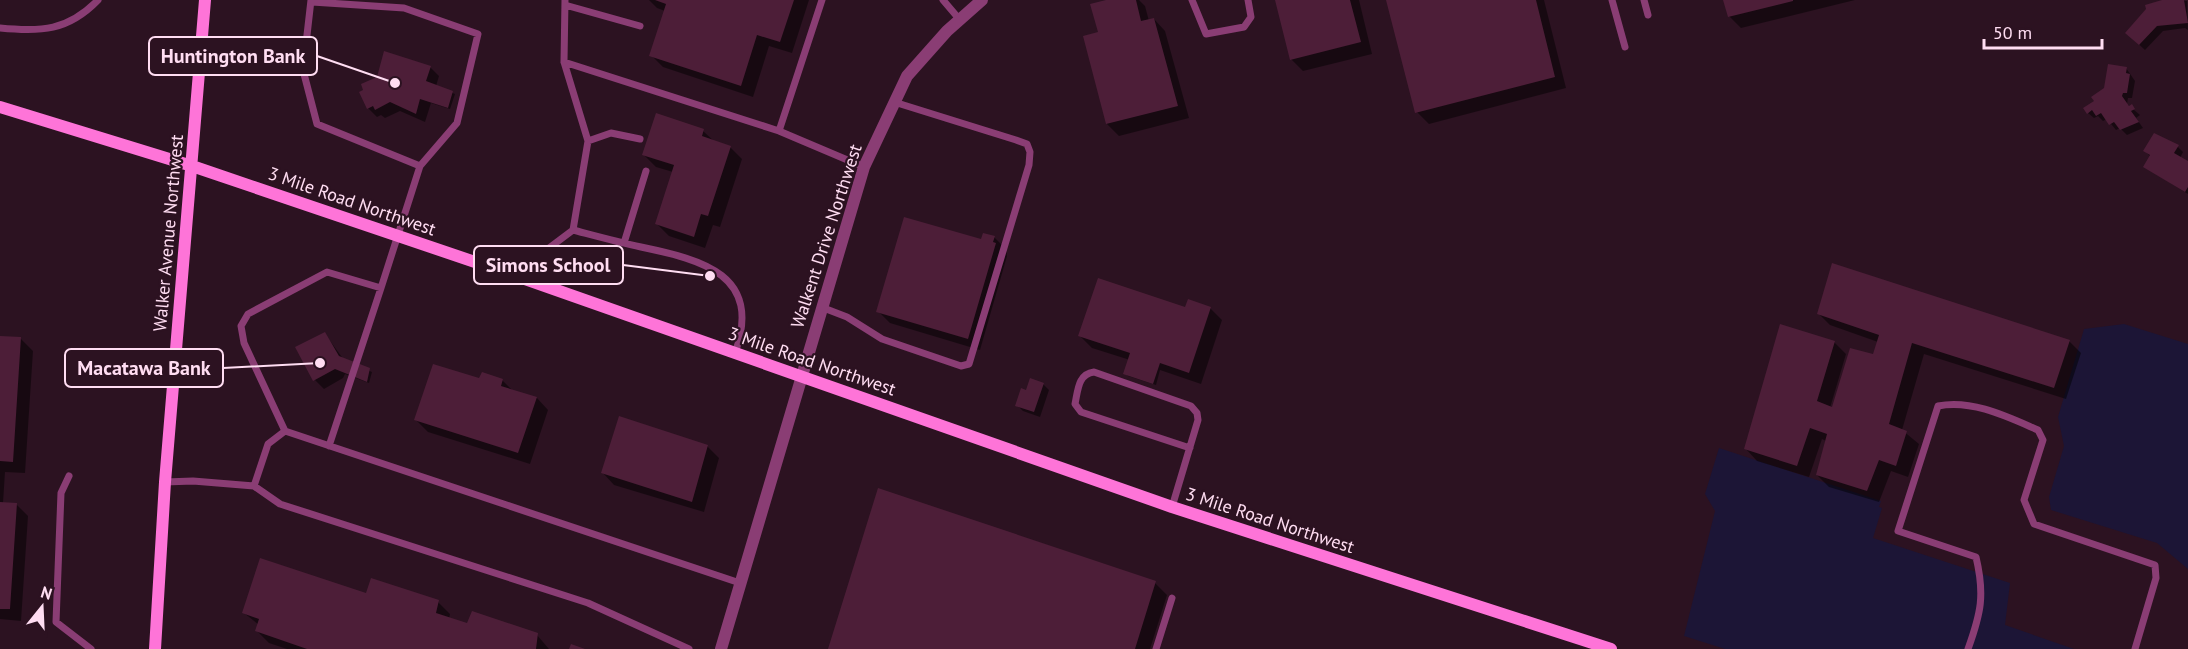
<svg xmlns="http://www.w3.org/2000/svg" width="2188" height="649" font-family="'PT Sans',sans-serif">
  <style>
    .green { fill: #1c1536 }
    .shadow { fill: #0007 }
    .building { fill: #4d1e38 }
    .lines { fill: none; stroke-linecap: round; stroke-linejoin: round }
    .lane { stroke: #8a3d74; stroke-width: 7 }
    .street { stroke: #8a3d74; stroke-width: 12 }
    .secondary { stroke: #fe74d8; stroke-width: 12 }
    .labels { text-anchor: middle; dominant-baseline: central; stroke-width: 4.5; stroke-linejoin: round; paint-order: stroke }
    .street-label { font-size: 18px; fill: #ffddf2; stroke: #2c1221 }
    .leader { fill: none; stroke: #ffddf2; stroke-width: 2 }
    .callout-dot { fill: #ffddf2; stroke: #2c1221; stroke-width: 2 }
    .callout { fill: #2c1221; stroke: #ffddf2; stroke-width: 2 }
    .callout-label { font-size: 20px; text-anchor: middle; font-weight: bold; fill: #ffddf2 }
  </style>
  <rect width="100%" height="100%" fill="#2c1221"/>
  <path class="green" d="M2124,324L2188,344V569L2157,543L2051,510L2049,497L2064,446L2058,417L2084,329Z
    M1719,448L1881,501L1879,507L1882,508L1873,538L2010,583L2005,625L2074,649H1725L1684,636L1715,511L1705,494Z"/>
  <path class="shadow" d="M649,0H809L792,53L769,46L753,97L663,67L651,55L665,11L657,8Z
    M1112,0H1139L1145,6L1149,21L1154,19L1165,31L1189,118L1119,136L1107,124L1100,33Z
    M1276,0H1359L1372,54L1303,71L1291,59Z
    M1388,0H1544L1566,88L1429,124L1417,112Z
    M1725,0H1855L1741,28L1729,16Z
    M2167,0L2187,1L2188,30L2185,28L2163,31L2145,50L2133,39Z
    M430,67L439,76L436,86L455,94L450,109L431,103L425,122L400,111L385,118L381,115L377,117L368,108Z
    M2126,68L2135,81L2132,98H2128L2127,104L2140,115L2136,118L2143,128L2127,135L2120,128L2116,130L2107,119L2103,121L2098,116L2094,118L2088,113Z
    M703,131L715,142L730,147L742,159L720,227L713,225L705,248L669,236L657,224L673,172L656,167L644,155Z
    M2178,147L2183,152L2180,158L2188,162V194L2145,167L2151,157L2145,151Z
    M994,237L1006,249L1007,256L980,350L890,323L878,311L982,241Z
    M1186,308H1210L1222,320L1201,384L1160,370L1156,385L1128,376L1125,373L1130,360L1092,348L1080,336Z
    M1818,313L2069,341L2081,353L2066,399L1924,354L1902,430L1919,444L1908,477L1891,471L1879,502L1829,487L1817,475L1826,441L1822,439L1809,477L1757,461L1746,449L1834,342L1846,354L1830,408L1833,409L1874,356L1878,342L1830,325Z
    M325,334L344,360L372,372L369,383L345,374L343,378L324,389L315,380L297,348Z
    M0,337L21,339L33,351L25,473L5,472L3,503L16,504L28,516L21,621L0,619Z
    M480,380H502L513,391L537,398L548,410L530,464L428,432L416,420Z
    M1043,384L1049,390L1040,417L1023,411L1017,405L1027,391Z
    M707,446L719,458L704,512L614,485L603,473Z
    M1155,583L1167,595L1150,649H829Z
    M367,595L438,602L450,614L449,619L468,625L537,635L549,649H287L269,643L257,631L259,625L244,613Z"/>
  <path class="building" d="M655,0H794L780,42L757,35L741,86L649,56L666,4Z
    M1106,0H1136L1141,21L1154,18L1178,106L1106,124L1083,36L1098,32L1090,4Z
    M1275,0H1350L1361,42L1290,60Z
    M1386,0H1536L1555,77L1415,113Z
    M1723,0H1793V1L1728,17Z
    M2162,0H2184L2188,23L2157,26L2139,45L2125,33L2146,9L2145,5Z
    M384,51L431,66L426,81L453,91L448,108L420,99L416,114L390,102L375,110L373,106L367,109L359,92L363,90L361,84L377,77Z
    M2108,64L2127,67L2126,73L2130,74L2127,93H2123L2122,96L2129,106L2132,104L2135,109L2131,111L2139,122L2120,130L2114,122L2109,125L2101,113L2096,116L2092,110L2087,114L2083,108L2094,101L2091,97L2104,88Z
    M656,113L704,129L702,136L731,146L708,216L701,214L694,237L655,224L674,165L642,155Z
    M2154,133L2179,145L2174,153L2188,161V187L2185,192L2143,167L2150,155L2143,151Z
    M904,217L981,239L983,233L995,236L993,242L996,243L968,339L876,312Z
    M1832,263L2070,340L2054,388L1912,343L1889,424L1907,431L1896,466L1879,460L1867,491L1816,475L1827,434L1810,428L1797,466L1744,449L1780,324L1835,341L1817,401L1832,407L1850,348L1873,354L1879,335L1817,314Z
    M1098,278L1185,307L1188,299L1211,307L1189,373L1160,363L1153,384L1123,374L1130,353L1078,336Z
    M325,332L339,356L370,368L367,382L335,369L313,381L295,347Z
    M0,336L21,337L13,462L0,461Z
    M433,364L479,378L482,372L503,379L501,386L537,397L518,453L414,420Z
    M1030,378L1044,383L1034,412L1015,406L1021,388L1026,390Z
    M619,416L708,445L692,502L601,473Z
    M878,488L1156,581L1135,649H828Z
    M0,502L17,503L10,609H0Z
    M260,558L366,593L371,578L439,600L436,613L467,623L472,611L538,633L536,649H307L255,631L259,619L242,613Z
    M571,644L585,649H569Z"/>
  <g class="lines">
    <path class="lane" d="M565,0L564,62L588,141L573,230
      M943,0L960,20
      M1192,0L1206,34L1244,27L1251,17L1248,0
      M1612,0L1625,47
      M1644,0L1648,15
      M312,2L404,8L478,34L457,123L420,166
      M565,5L640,26
      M0,28C41,32 68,31 98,0
      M564,62L779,131L864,167
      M779,131L822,0
      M588,141L611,133L640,139
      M624,243L646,171
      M525,279L545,251L573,230C596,236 618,242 641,247C703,260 763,275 735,353
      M821,307L847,317L882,339L961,366L969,364L1029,165L1030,152L1027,144L1016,140L894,102
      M285,431L740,583
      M329,446L381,288
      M69,476L61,493L56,622L91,649
      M165,482L193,481L254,486L268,444L285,431L244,343L241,326L248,314L327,272L381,288L420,166L317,124L303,70L311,0
      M254,486L280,504L588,603L689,649
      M1172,507L1198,420L1197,413L1191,406L1094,372C1078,374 1078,390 1075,404L1081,412L1190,448
      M1156,649L1172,598
      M1968,649C1981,613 1985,595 1976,557L1898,531L1938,406C1972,399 2008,417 2038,430L2043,440L2024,500L2034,524L2155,565L2156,578L2135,649"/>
    <path class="street" d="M721,649L864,167L907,76L947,31L982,0"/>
    <path class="secondary" d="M0,107L192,166L525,279L1172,507L1611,649
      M155,649L165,482L205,0"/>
  </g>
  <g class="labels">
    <g class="street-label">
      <text transform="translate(352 201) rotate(19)">3 Mile Road Northwest</text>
      <text transform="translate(168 233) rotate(-85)">Walker Avenue Northwest</text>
      <text transform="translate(826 236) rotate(-72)">Walkent Drive Northwest</text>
      <text transform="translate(812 361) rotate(19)">3 Mile Road Northwest</text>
      <text transform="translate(1270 520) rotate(18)">3 Mile Road Northwest</text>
    </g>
  </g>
  <path class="leader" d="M395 83L317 56M710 276L623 265M320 363L223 368"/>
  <g class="callout-dot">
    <circle cx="395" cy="83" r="6"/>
    <circle cx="710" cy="276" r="6"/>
    <circle cx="320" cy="363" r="6"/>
  </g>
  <g class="callout">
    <rect x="149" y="37" width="168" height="38" rx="6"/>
    <rect x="474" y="246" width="149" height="38" rx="6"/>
    <rect x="65" y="349" width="158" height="38" rx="6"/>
  </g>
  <g class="callout-label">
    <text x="233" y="63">Huntington Bank</text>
    <text x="548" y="272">Simons School</text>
    <text x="144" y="375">Macatawa Bank</text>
  </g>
  <g transform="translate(42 607) rotate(18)" stroke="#2c1221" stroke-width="4.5" paint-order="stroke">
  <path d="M0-4.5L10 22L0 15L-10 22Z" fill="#ffddf2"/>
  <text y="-9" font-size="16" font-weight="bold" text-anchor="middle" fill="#ffddf2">N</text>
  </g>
  <path d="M1984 39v9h118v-9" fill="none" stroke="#ffddf2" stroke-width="3"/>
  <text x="1993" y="39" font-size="18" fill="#ffddf2" stroke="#2c1221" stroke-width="4.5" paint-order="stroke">50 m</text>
</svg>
